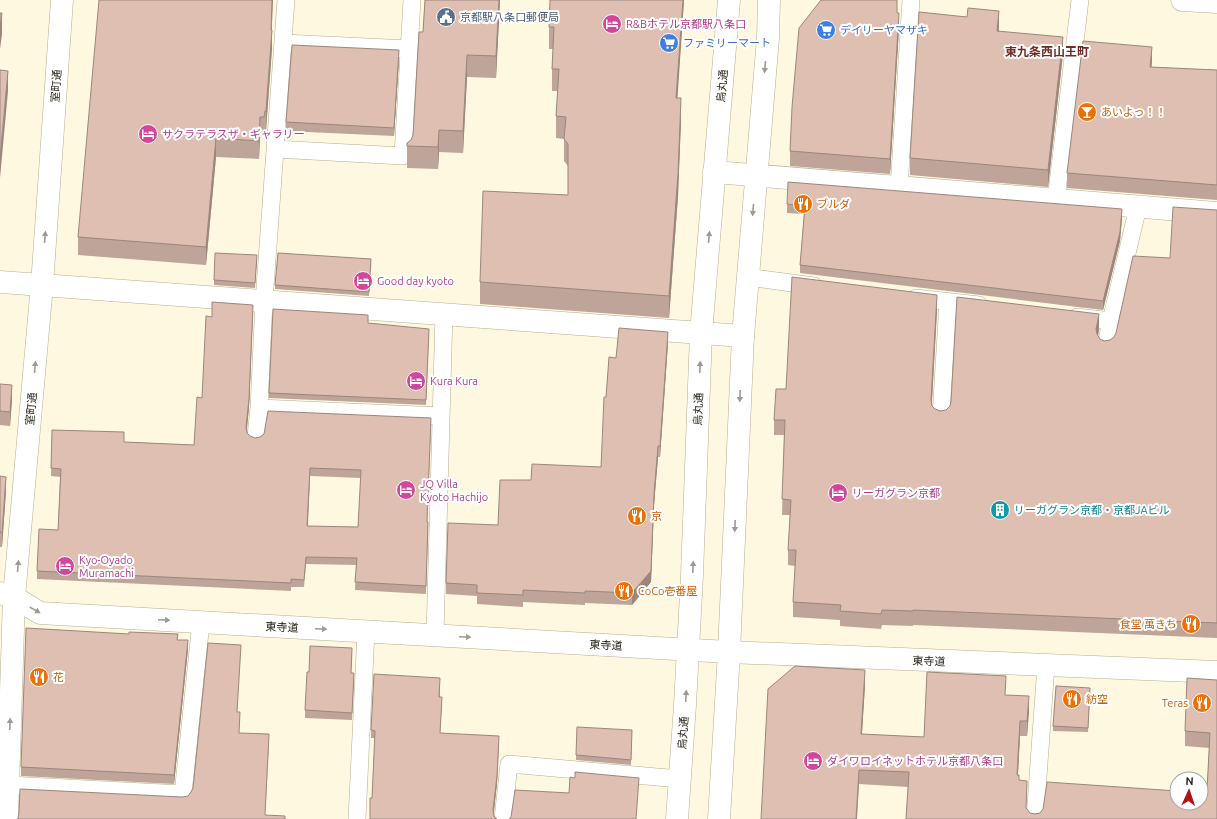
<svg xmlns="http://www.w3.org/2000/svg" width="1217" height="819" font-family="Ubuntu,'Noto Sans JP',sans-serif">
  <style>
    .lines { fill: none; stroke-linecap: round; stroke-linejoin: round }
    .service-casing { stroke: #b6ae92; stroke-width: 18 }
    .minor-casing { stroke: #b6ae92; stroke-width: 23 }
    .tertiary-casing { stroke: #b6ae92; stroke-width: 23 }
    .service { stroke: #fff; stroke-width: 17 }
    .minor { stroke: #fff; stroke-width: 22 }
    .tertiary { stroke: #fff; stroke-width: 22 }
    .wall { fill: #bfa499; fill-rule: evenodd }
    .shaded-wall { fill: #9b867d }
    .building { fill: #debfb2; stroke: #9b867d; fill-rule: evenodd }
    .oneway { fill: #9b9a95 }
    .labels { text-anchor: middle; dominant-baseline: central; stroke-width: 4; stroke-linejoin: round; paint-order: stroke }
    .service-label { font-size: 11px; fill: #4e5e75; stroke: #fff; text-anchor: start }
    .hotel-label { font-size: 11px; fill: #b23c85; stroke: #fff; text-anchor: start }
    .shop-label { font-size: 11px; fill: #366cbe; stroke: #fff; text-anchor: start }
    .street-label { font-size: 11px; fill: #211e13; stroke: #fff }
    .food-label { font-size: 11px; fill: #c56008; stroke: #fff; text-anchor: start }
    .culture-label { font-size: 11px; fill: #0d838f; stroke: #fff; text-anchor: start }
    .neighbourhood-label { font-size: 12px; font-weight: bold; fill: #712b25; stroke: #fff }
  </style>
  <rect width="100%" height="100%" fill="#fef8e0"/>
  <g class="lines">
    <defs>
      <path id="service" d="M286,0L264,301L259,408L441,416
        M283,43L409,49
        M275,149L403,156L412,0
        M899,188L911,0
        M1056,200L1080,0
        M747,277L814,286
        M916,298L979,305
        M1077,317L1111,321L1138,207
        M1106,346L1111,321
        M941,416L948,302
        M256,436L259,408
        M435,635L444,314
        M8,785L183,794L201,622
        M357,819L366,631
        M503,819L509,764L680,779
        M1035,819L1046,665"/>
      <path id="minor" d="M714,172L1217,213
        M0,282L743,336
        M0,593L14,597L40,613L729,652L1217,672
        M7,819L14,597L42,285L62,0"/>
      <path id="tertiary" d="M1182,0L1217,2
        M677,819L685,705L692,575L701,333L729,0
        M719,819L729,652L743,336L768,38L769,0"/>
    </defs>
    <use href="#service" class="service-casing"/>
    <use href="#minor" class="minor-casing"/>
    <use href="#tertiary" class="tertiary-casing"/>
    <use href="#service" class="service"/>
    <use href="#minor" class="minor"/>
    <use href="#tertiary" class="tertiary"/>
  </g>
  <path class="wall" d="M425,0H500L496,78L467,77L463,153L439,152L438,169L407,168V143L411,140L413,135L423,32Z
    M684,0L677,98L681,120L678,196L669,318L480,304V282L568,195V166L564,161V139L556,138V116L558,91H552V69L553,49H549V27Z
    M897,13L899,28L890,174L790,166V151Z
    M999,28V31L1063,54L1048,187L910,175V158Z
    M272,30V48L266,130H265L264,136L260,135L259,159L216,157L206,265L78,255V237Z
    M399,59L394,136L286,131V122Z
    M1152,62L1151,67L1217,70V200L1067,188V173Z
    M787,204L1122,218L1120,241L1103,310L800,273V265L804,214L787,213Z
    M1217,210V638L913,625V626L882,625L881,629L840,626V620L793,617V602L795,566L788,565V550L790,515H782L784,435H774V420L786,389L937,310L932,403V406L935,409L940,411L946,410L1099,330L1098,336L1100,339L1104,341L1110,340L1114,337L1170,258Z
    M371,259L369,296L275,289V285Z
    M257,260L255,288L214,285V280Z
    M253,313L249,407L247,430V433L250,436L255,438L431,426L427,522L428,529L426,594L355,590L356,565L306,564L304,587H291V591L37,579V571L58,530L60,477L51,476L52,430L124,442L194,445L202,398L212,317ZM310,476L361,478L358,527L308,526Z
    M368,323L429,335L426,405L269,398V393Z
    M668,343L660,457H658L654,505L651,582L632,605L585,603V605L523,602V607L477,604V596L446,594V583L498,525L531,480L601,467L606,397L616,358Z
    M0,384L12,399L10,426L0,425Z
    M0,476L6,491L2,547H0Z
    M178,640L188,649L174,784L21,776V767Z
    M352,655L351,673L354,681L352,720L305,718V710L309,672Z
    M1217,680V819H906L908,787L859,784L761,819L865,685L862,734L924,737L1005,695L1029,711L1027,736H1020L1018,775L1026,809L1030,813L1035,814L1177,791L1207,790L1209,748L1185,746V731Z
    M440,685V697L442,705L440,733L499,744L497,783L494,813L372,798L375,738H371V730Z
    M1090,693L1088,732L1053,731V726Z
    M632,730L631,765L576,760V755Z"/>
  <path class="shaded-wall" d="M272,0H273L271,48V30Z
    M499,0H500L496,78V56Z
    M683,0H684L676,120V98Z
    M999,11V28L997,48V31Z
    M2,13V34L0,49V29Z
    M899,13V28L890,174V159Z
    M272,30V48L266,130V111Z
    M1063,37V54L1048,187V170Z
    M1152,47V62L1150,82V67Z
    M399,50V59L394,136V128Z
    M467,55V77L463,153V131Z
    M8,71V91L0,178V158Z
    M681,98V120L678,196L669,318V296Z
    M260,117V135L259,159V141Z
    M439,130V152L438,169V147Z
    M216,138V157L206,265V247Z
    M1122,209V218L1120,241L1103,310V301Z
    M937,295V310L931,415V400Z
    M253,305L249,407L246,435V427Z
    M1099,314V330L1096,344V329Z
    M668,332V343L660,457V446Z
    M12,385V399L10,426V412Z
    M658,446V457L654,505L651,582L632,605V593L654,494Z
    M310,468V476L307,534V526Z
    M6,477V491L2,547V533Z
    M188,640V649L174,784V775Z
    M865,670V685L861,748V734Z
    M1029,696V711L1027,736V721Z
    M1020,721V736L1017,790V775Z
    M269,734V742L265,819Z
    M499,736L497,783L493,818V810Z
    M859,770V784L857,819H856Z"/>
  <path class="building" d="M99,0H272L271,30H272L266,111H265L264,117H260L259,141L216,138L206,247L78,237Z
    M425,0H499L496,56L467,55L463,131L439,130L438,147L407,146V143L411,140L413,135L419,32H423Z
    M550,0H683L676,98H681L678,174L669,296L480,282L483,191L568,195V144L564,139L566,117L556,116L559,69H552L554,27H549Z
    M821,0H897V13H899L890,159L790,151L792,107L799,28Z
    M968,8L999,11L997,31L1063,37L1048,170L910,158L919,12L967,17Z
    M0,13H2L0,29Z
    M1083,41L1152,47L1150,67L1217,70V185L1067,173Z
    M292,45L399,50L394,128L286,122Z
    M0,70L8,71L0,158Z
    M788,182L1122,209L1120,232L1103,301L800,265L805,206L787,204Z
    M1173,207L1217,210V623L913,610V611L882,610L881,614L840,611L841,605L793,602L796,550H788L791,500L782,499L785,420H774L776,389H786L792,277L937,295L931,400L932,406L935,409L940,411L946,410L950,406L951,401L957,297L1099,314L1096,329L1097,334L1100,339L1104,341L1110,340L1114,337L1116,333L1133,256L1170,258Z
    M215,253L257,255L255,283L214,280Z
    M278,253L371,259L369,292L275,285Z
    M212,302L253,305L249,399L246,427L247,433L250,436L255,438L260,437L264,434L268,411L431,418L427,522H428L426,586L355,582L357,558L306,557L304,580L291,579V583L37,571L39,529L58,530L61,469L51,468L52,430L124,432V442L194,445L197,397L202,398L206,316L212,317ZM310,468L361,470L358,527L307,526Z
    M273,309L368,315V323L429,329L426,400L269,393Z
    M619,328L668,332L660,446H658L654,494L651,571L632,593L585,591V593L523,590V595L477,593V585L446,583L448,523L498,525L500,480H531L532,464L601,467L604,397H606L609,357L616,358Z
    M0,384L12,385L10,412L0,411Z
    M0,476L6,477L2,533L0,532Z
    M26,628L129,634V632L178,634L177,640H188L174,775L21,767Z
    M208,643L241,645L237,712H240L239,733L269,734L265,815L285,816V819H17L18,818L19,812L20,789L182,797L188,796L191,792L193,788Z
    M310,646L352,648L351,673H354L352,713L305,710L307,672H309Z
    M795,666L865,670L861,734L924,737L927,672L1006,676L1005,695L1029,696L1027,721H1020L1017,775H1019V780L1027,781L1026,808L1030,813L1035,814L1040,813L1043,809L1047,782L1177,791V803H1201V790H1207L1210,733L1185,731L1187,678L1217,680V819H906L909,772L859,770L856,819H761L768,689Z
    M374,674L440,678L439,697H442L440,733L499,736L497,776L493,810L494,816L497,819H370V798H372L375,731L371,730Z
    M1056,686L1090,688L1088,728L1053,726Z
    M577,727L632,730L631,760L576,755Z
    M575,772L639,778L636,819H509L511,817L515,790L569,793L570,777L575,778Z"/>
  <defs><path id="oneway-solid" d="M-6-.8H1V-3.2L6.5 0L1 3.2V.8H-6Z"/></defs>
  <g class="oneway">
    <use href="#oneway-solid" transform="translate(765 67) rotate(95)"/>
    <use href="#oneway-solid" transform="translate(753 210) rotate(95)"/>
    <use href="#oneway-solid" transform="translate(45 237) rotate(-86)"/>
    <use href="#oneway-solid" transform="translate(709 237) rotate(-85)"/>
    <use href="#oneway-solid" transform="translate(35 367) rotate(-85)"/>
    <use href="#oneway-solid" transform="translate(700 367) rotate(-88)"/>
    <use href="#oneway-solid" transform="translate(740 396) rotate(92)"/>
    <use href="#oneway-solid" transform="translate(735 526) rotate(92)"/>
    <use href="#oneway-solid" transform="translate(18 566) rotate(-85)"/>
    <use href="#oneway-solid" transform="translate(693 567) rotate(-88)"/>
    <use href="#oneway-solid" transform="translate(35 610) rotate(29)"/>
    <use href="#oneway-solid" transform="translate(164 620) rotate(3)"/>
    <use href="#oneway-solid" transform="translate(321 629) rotate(3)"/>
    <use href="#oneway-solid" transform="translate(465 637) rotate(3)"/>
    <use href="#oneway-solid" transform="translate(686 696) rotate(-87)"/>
    <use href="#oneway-solid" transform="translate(10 724) rotate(-88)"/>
  </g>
  <defs>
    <symbol id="civic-disc" viewBox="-11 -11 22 22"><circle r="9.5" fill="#5c6f8a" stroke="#fff"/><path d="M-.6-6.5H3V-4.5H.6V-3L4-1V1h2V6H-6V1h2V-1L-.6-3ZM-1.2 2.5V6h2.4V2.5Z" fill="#fff"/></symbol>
    <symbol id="hotel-disc" viewBox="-11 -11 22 22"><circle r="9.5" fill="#d1479c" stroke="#fff"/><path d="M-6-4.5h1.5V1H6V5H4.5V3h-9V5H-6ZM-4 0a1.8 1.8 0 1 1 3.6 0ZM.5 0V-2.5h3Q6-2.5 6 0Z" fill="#fff"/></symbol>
    <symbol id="supermarket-disc" viewBox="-11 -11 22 22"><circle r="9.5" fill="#3f7fe0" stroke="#fff"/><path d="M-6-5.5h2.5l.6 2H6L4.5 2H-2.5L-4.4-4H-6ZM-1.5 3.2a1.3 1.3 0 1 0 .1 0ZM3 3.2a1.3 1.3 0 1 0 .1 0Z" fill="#fff"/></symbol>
    <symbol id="bar-disc" viewBox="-11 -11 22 22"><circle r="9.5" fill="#e8710a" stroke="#fff"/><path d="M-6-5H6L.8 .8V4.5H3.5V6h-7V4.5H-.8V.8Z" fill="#fff"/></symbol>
    <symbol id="restaurant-disc" viewBox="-11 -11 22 22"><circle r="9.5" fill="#e8710a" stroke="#fff"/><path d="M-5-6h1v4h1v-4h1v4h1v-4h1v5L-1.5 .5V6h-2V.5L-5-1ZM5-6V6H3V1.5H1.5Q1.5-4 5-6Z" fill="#fff"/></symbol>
    <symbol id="building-disc" viewBox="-11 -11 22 22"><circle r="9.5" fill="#0f9aa8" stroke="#fff"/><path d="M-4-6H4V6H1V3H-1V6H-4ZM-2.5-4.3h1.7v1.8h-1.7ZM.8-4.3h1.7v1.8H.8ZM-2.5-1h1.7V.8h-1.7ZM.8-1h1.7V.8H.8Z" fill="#fff"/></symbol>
  </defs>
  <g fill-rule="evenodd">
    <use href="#civic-disc" x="435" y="6" width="22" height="22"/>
    <use href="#hotel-disc" x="601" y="13" width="22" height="22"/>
    <use href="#supermarket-disc" x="815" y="19" width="22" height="22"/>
    <use href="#supermarket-disc" x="658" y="32" width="22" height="22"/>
    <use href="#bar-disc" x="1076" y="101" width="22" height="22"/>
    <use href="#hotel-disc" x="137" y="123" width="22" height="22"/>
    <use href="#restaurant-disc" x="792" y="193" width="22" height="22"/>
    <use href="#hotel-disc" x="352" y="270" width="22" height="22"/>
    <use href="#hotel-disc" x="405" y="370" width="22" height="22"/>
    <use href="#hotel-disc" x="395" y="479" width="22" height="22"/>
    <use href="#hotel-disc" x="827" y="482" width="22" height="22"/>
    <use href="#building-disc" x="989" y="499" width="22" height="22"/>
    <use href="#restaurant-disc" x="626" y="505" width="22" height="22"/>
    <use href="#hotel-disc" x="54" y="555" width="22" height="22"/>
    <use href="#restaurant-disc" x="613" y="580" width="22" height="22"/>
    <use href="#restaurant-disc" x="1180" y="613" width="22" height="22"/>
    <use href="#restaurant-disc" x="28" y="666" width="22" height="22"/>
    <use href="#restaurant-disc" x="1061" y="688" width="22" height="22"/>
    <use href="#restaurant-disc" x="1191" y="692" width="22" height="22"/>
    <use href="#hotel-disc" x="802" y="750" width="22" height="22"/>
  </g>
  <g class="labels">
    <g class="service-label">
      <text x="460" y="17">京都駅八条口郵便局</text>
    </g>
    <g class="hotel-label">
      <text x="626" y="24">R&amp;Bホテル京都駅八条口</text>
      <text x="162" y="134">サクラテラスザ・ギャラリー</text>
      <text x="377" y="281">Good day kyoto</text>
      <text x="430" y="381">Kura Kura</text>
      <text x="420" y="484">JQ Villa<tspan x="420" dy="13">Kyoto Hachijo</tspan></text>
      <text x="852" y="493">リーガグラン京都</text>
      <text x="79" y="560">Kyo-Oyado<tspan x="79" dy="13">Muramachi</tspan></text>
      <text x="827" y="761">ダイワロイネットホテル京都八条口</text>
    </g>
    <g class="shop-label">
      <text x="840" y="30">デイリーヤマザキ</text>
      <text x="683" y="43">ファミリーマート</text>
    </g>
    <g class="street-label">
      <text transform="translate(56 86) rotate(-86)">室町通</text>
      <text transform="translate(722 86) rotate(-85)">烏丸通</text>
      <text transform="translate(31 409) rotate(-85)">室町通</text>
      <text transform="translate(698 409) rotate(-88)">烏丸通</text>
      <text transform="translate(282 627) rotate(3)">東寺道</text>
      <text transform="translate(606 645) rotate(3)">東寺道</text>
      <text transform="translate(929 661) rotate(2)">東寺道</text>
      <text transform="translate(683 733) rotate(-86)">烏丸通</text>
    </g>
    <g class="food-label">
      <text x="1101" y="112">あいよっ！！</text>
      <text x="817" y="204">ブルダ</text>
      <text x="651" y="516">京</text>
      <text x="638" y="591">CoCo壱番屋</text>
      <text x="1177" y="624" text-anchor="end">食堂 萬きち</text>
      <text x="53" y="677">花</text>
      <text x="1086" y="699">紡空</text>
      <text x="1188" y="703" text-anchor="end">Teras</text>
    </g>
    <g class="culture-label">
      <text x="1014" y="510">リーガグラン京都・京都JAビル</text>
    </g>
    <g class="neighbourhood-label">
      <text x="1047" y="51">東九条西山王町</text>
    </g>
  </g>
  <g transform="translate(1189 791) rotate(3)"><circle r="19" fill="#ffffff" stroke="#a6a5a1"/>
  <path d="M0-3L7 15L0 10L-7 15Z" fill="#aa1816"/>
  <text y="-6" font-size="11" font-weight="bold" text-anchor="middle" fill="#211e13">N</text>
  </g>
</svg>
